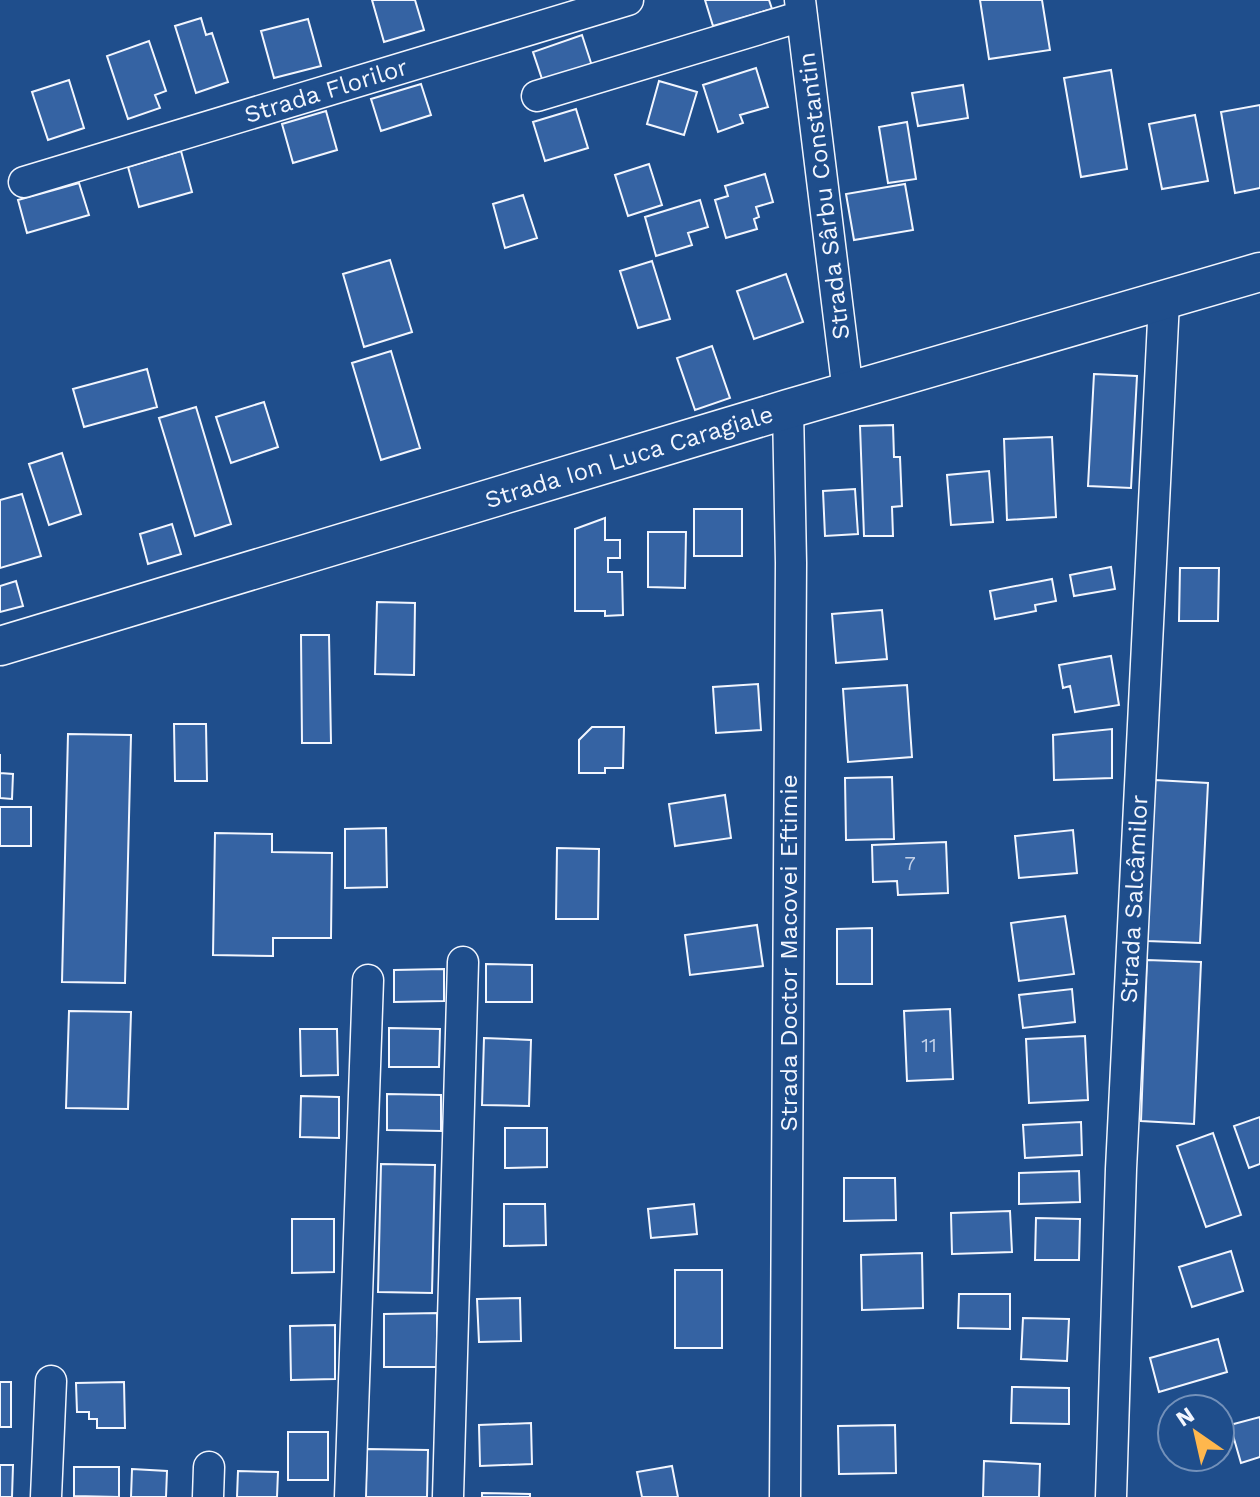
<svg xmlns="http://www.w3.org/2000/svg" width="1260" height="1497" font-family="'Work Sans',sans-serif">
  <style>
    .building { fill: #3563a3; stroke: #f2f6ff; stroke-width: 2 }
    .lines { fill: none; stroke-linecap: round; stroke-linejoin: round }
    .minor-casing { stroke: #f2f6ff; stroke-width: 33 }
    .major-casing { stroke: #f2f6ff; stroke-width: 41 }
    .minor { stroke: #1f4e8c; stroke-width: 30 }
    .major { stroke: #1f4e8c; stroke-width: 38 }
    .labels { text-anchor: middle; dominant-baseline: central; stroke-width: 6; stroke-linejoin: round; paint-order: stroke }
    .number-label { font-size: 20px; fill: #c3d1e8 }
    .street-label { font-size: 24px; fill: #f2f6ff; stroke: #1f4e8c }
  </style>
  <rect width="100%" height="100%" fill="#1f4e8c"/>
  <path class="building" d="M372,0H415L424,30L384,42Z
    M705,0H769L772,9L713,26Z
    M980,0H1042L1050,50L989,59Z
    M201,18L206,35L212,33L228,82L196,93L175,26Z
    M308,19L321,66L274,78L261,31Z
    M582,35L592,66L543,82L533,52Z
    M149,41L166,91L155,95L160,108L128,119L107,56Z
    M756,68L768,107L740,115L743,123L718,132L703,85Z
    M1111,70L1127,169L1081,177L1064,78Z
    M69,80L84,128L48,140L32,92Z
    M659,81L697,92L684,135L647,124Z
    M421,84L431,115L381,131L371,99Z
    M963,85L968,118L918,126L912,93Z
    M1260,105V188L1235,193L1221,112Z
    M576,109L588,148L545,161L533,122Z
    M326,111L337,150L293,163L282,124Z
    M1195,115L1208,181L1162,189L1149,124Z
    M907,122L916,179L888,183L879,127Z
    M181,151L192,192L139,207L128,167Z
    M649,164L662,205L628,216L615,175Z
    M765,174L773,202L756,207L759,217L754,219L757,229L726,238L715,200L728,196L725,186Z
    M79,183L89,215L27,233L18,200Z
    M905,184L913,230L854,240L846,194Z
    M523,195L537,238L505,248L493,204Z
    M700,200L708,227L688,233L692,245L656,256L645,217Z
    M390,260L412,332L364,347L343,274Z
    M652,261L670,319L638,328L620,271Z
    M786,274L803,322L754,339L737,291Z
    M712,346L730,398L695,410L677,358Z
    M391,351L420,448L381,460L352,363Z
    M147,369L157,407L84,427L73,389Z
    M1094,374L1137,376L1131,488L1088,486Z
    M264,402L278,447L231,463L216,417Z
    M196,407L231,524L195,536L159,418Z
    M893,425L894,457H900L902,506L892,507L893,536H864L860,426Z
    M1052,437L1056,517L1007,520L1004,439Z
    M62,453L81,514L49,525L29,464Z
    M989,471L993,522L951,525L947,475Z
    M855,489L858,534L825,536L823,491Z
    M22,494L41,556L0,568V500Z
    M694,509H742V556H694Z
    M605,518V540H620V558H608V572H622L623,615L605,616V611H575V529Z
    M172,524L181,554L148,564L140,534Z
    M648,532H686L685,588L648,587Z
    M1111,567L1115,589L1074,596L1070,575Z
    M1180,568H1219L1218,621H1179Z
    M1052,579L1056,601L1035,605L1036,611L995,619L990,591Z
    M16,581L23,606L0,612V586Z
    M377,602L415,603L414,675L375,674Z
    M882,610L887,659L836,663L832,614Z
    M301,635H329L331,743H302Z
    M1111,656L1119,705L1075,712L1070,686L1063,688L1059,665Z
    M758,684L761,730L716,733L713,687Z
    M907,685L912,757L848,762L843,689Z
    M174,724H206L207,781H175Z
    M592,727H624L623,768H605V773H579V740Z
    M1112,729V778L1054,780L1053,735Z
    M68,734L131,735L125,983L62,982Z
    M0,754V773L13,774L12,799L0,798Z
    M892,777L894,839L846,840L845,778Z
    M1155,780L1208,783L1200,943L1147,941Z
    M725,795L731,838L675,846L669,804Z
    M0,807H31V846H0Z
    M386,828L387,887L345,888V829Z
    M1073,830L1077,873L1019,878L1015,836Z
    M215,833L272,834V852L332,853L331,938H273V956L213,955Z
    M946,842L948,893L898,895L897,881L873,882L872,845Z
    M557,848L599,849L598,919H556Z
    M1065,916L1074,974L1019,981L1011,923Z
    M757,925L763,966L690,975L685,935Z
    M872,928V984H837V929Z
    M1147,960L1201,962L1194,1124L1141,1121Z
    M486,964L532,965V1002H486Z
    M444,969V1001L394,1002V970Z
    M1072,989L1075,1022L1023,1028L1019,995Z
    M950,1009L953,1079L907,1081L904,1011Z
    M69,1011L131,1012L128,1109L66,1108Z
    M389,1028L440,1029L439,1067H389Z
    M300,1029H337L338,1075L301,1076Z
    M1085,1036L1088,1100L1029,1103L1026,1039Z
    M484,1038L531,1040L529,1106L482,1105Z
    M387,1094L441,1095V1131L387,1130Z
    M301,1096L339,1097V1138L300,1137Z
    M1260,1117V1164L1249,1168L1234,1126Z
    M1081,1122L1082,1155L1025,1158L1023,1125Z
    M505,1128H547V1167L505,1168Z
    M1213,1133L1241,1215L1206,1227L1177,1146Z
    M381,1164L435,1165L432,1293L378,1292Z
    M1079,1171L1080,1202L1019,1204V1173Z
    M844,1178H895L896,1220L844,1221Z
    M504,1204H545L546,1245L504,1246Z
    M694,1204L697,1234L651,1238L648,1209Z
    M1010,1211L1012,1252L952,1254L951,1213Z
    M1036,1218L1080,1219L1079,1260H1035Z
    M292,1219H334V1272L292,1273Z
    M1231,1251L1243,1291L1192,1307L1179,1267Z
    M922,1253L923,1308L862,1310L861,1255Z
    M675,1270H722V1348H675Z
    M959,1294H1010V1329L958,1328Z
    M520,1298L521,1341L479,1342L477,1299Z
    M437,1313V1367H384V1314Z
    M1023,1318L1069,1319L1067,1361L1021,1359Z
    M335,1325V1379L291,1380L290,1326Z
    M1218,1339L1227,1372L1159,1392L1150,1358Z
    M0,1382H11V1427H0Z
    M124,1382L125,1428H97V1419H89V1412H77L76,1383Z
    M1012,1387L1069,1388V1424L1011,1423Z
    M1260,1417V1457L1241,1463L1230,1425Z
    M531,1423L532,1464L480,1466L479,1425Z
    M895,1425L896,1473L839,1474L838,1426Z
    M288,1432H328V1480H288Z
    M367,1449L428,1450L427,1497H366Z
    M984,1461L1040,1464L1039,1497H983Z
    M0,1465H13L12,1497H0Z
    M672,1466L678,1497H642L637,1472Z
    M74,1467H119V1497L74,1496Z
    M132,1469L167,1471L166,1497H131Z
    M238,1471L278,1472L277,1497H237Z
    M482,1493L530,1494V1497H482Z"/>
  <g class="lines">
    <defs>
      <path id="minor" d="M800,0L848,392
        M537,96L802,16
        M24,182L628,0
        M46,1497L51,1381
        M208,1497L209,1467
        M350,1497L368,980
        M448,1497L463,962
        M785,1497L791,563L788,409
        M1111,1497L1121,1169L1164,301"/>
      <path id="major" d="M0,646L788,409L1260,272"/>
    </defs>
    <use href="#minor" class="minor-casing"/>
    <use href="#major" class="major-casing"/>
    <use href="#minor" class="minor"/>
    <use href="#major" class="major"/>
  </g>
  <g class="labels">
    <g class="number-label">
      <text x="910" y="863">7</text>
      <text x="929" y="1045">11</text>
    </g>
    <g class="street-label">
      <text transform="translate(326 91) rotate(-17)">Strada Florilor</text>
      <text transform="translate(824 196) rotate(-97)">Strada Sârbu Constantin</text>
      <text transform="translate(629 457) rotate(-17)">Strada Ion Luca Caragiale</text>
      <text transform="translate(1134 899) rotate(-87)">Strada Salcâmilor</text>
      <text transform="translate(789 953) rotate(-90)">Strada Doctor Macovei Eftimie</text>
    </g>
  </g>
  <g transform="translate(1196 1433) rotate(326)"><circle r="38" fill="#1f4e8c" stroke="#7391ba" stroke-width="2"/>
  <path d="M0-6L14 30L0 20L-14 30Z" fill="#ffb74d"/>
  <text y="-12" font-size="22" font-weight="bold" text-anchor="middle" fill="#f2f6ff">N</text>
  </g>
</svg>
